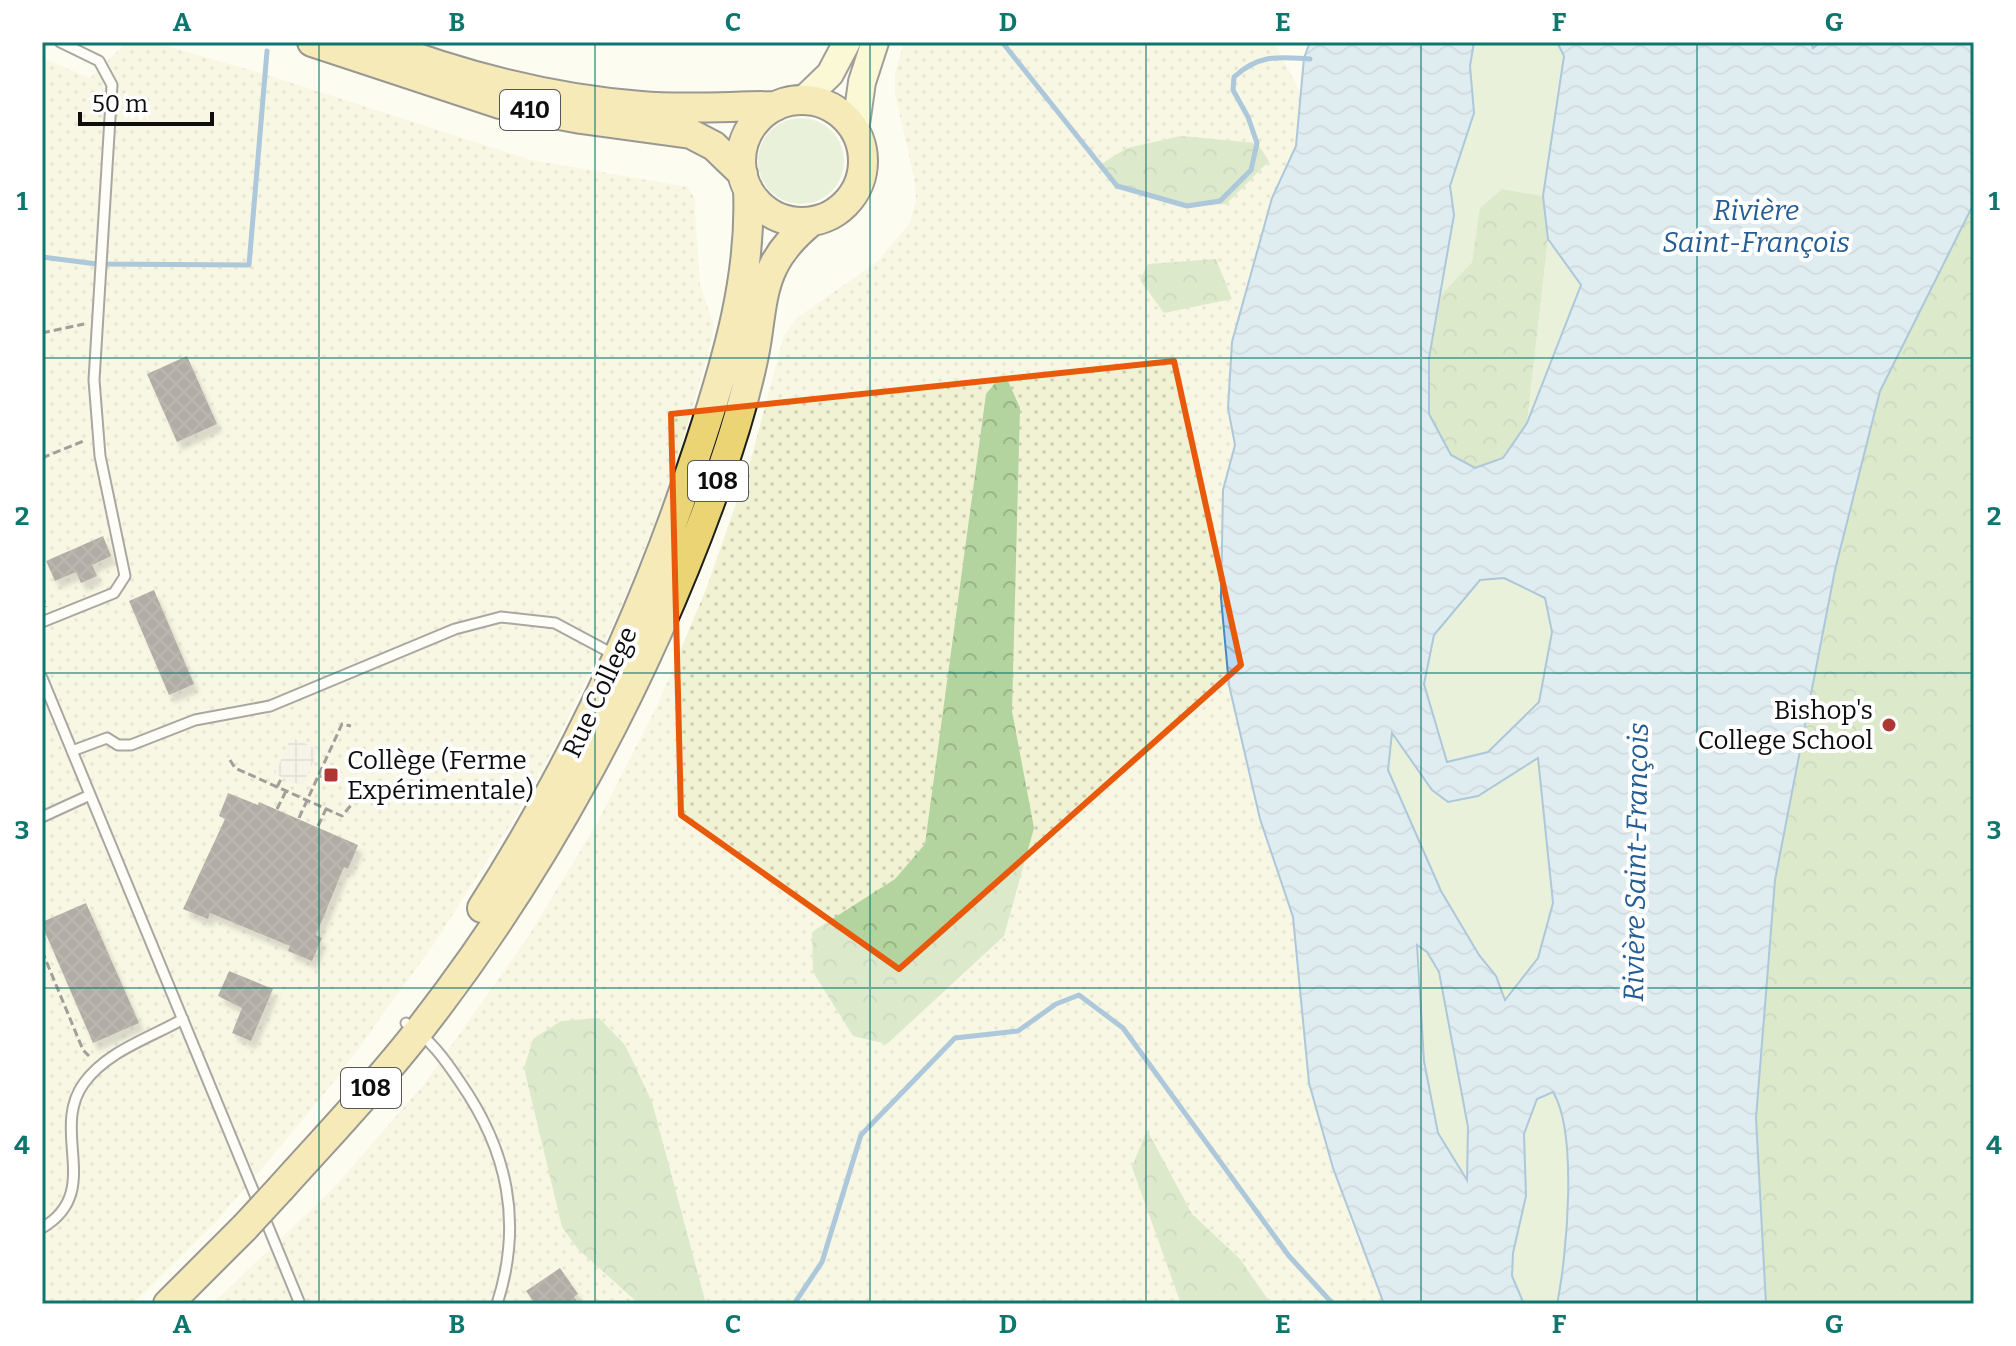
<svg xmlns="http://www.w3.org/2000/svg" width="2016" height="1346" font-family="Bitter,serif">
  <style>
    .farmland { fill: url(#farmland-dots) }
    .green { fill: #d0e5be }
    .forest { fill: url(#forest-crowns) }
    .plaza { fill: url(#plaza-grid) }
    .water { fill: url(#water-waves); stroke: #4989bf; stroke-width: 2; fill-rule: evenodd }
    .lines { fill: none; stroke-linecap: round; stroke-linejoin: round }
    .stream { stroke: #4989bf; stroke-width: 5 }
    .building { fill: url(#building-cross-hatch); filter: url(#shadow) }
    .lane-casing { stroke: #414141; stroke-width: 13 }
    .secondary-casing { stroke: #303030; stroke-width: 30 }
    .primary-casing { stroke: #1f1f1f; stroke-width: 32 }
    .path { stroke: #303030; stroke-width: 3; stroke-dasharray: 8 4; stroke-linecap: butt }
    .lane { stroke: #fff; stroke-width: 9 }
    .secondary { stroke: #f7f3b3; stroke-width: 26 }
    .primary { stroke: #ead474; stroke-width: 28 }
    .primary-bridge-casing { stroke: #1f1f1f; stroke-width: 32; stroke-linecap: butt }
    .primary-bridge { stroke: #ead474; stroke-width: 28 }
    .marked { fill: none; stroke: #e8590c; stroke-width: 6; stroke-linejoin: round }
    .grid { fill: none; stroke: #0f766e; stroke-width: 2; stroke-opacity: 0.55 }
    .poi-dot { fill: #b03634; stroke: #fff; stroke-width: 3 }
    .labels { text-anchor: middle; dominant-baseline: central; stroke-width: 8; stroke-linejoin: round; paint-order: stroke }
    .shield { fill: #fff; stroke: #565656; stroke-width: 2 }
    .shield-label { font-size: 24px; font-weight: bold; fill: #0e0e0e }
    .street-label { font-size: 26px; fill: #0e0e0e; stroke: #fff }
    .poi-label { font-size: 26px; fill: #0e0e0e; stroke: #fff; text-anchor: end }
    .water-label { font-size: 28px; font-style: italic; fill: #245c94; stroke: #fff }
    .neatline { fill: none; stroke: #0f766e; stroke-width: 3 }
    .grid-label { font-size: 26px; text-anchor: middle; font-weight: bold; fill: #0f766e }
  </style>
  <defs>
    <pattern id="farmland-dots" width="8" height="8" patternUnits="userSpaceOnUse" patternTransform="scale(2)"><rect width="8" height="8" fill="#f1f1d3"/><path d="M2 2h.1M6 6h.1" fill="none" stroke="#cdcdb4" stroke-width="1.8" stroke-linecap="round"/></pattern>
    <pattern id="forest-crowns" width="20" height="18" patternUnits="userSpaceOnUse" patternTransform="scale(2)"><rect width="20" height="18" fill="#b3d49e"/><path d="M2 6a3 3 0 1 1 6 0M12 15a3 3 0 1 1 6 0" fill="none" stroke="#99b587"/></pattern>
    <pattern id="plaza-grid" width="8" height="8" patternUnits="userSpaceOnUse" patternTransform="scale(2)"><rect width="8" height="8" fill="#eeebe0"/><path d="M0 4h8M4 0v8" fill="none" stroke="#cbc8bf"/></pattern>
    <pattern id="water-waves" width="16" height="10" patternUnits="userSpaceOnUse" patternTransform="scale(2)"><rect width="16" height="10" fill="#bbd9f0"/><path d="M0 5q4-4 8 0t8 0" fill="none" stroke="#a0b9cd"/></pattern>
    <pattern id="building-cross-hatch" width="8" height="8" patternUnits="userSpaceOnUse" patternTransform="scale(2)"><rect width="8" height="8" fill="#56504c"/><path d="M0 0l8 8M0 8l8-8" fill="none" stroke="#696561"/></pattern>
    <filter id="shadow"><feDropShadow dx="5" dy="8" stdDeviation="2" flood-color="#0004"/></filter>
  </defs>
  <rect width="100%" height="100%" fill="#fdfcf1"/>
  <path class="farmland" d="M127,42H152L264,74L531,160L688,187L694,198L700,285L713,323L712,338L671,483L621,607L555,745L517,814L433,945L336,1079L280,1147L214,1224L132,1304H42V58L90,78Z
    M904,42H1274L1302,96L1296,146L1272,198L1228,408L1235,445L1223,490L1221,598L1229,685L1260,819L1293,917L1309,1083L1352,1224L1384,1304H212L331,1191L425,1083L528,937L596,825L656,708L707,587L750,463L784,336L797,318L878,261L910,223L916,200L914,177L895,94V73Z"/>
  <path class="green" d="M1474,42H1557L1564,56L1543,196L1502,189L1481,208L1472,262L1441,295L1454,215L1450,186L1474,113L1470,66Z
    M758 161a43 43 0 1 1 86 0a43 43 0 1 1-86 0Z
    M1548,239L1581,285L1527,423Z
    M1504,578L1545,597L1552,632L1539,702L1488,752L1447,762L1424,684L1434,635L1480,580Z
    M1392,732L1432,790L1478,796L1538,757L1553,903L1538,958L1505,1000L1496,976L1479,955L1441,891L1388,770Z
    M1417,944L1427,952L1439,972L1468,1127L1467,1182L1438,1133L1424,1061Z
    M1553,1091C1578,1135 1567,1254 1557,1304H1524L1512,1276L1513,1252L1526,1196L1524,1134L1537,1099Z"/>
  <path class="forest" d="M1181,136L1257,143L1269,161L1226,204L1187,206L1117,186L1098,166L1127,148Z
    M1502,189L1543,196L1548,239L1527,423L1503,458L1475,468L1451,456L1429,414V358L1441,295L1472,262L1480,208Z
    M1974,203V1304H1766L1756,1118L1775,880L1835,570L1880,391Z
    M1216,259L1232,299L1164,313L1140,280L1148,264Z
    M1004,372L1020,408L1012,711L1034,828L1004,936L887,1044L853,1036L813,972L812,932L895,879L925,844L986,394Z
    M599,1018L625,1045L652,1102L706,1304H639L578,1249L562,1227L524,1068L533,1039L561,1021Z
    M1147,1130L1192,1214L1240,1259L1271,1304H1181L1132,1167Z"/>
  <path class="plaza" d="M291,737L319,750L302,786L275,774Z"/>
  <path class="water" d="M1310,42H1474L1470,66L1474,113L1450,186L1454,215L1429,358V414L1451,455L1475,468L1503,458L1527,423L1581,285L1548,239L1543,196L1564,56L1557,42H1811L1813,48L1821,42H1974V203L1880,391L1835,570L1775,880L1756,1118L1766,1304H1557C1567,1256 1578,1133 1553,1092L1537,1099L1524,1134L1526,1196L1513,1253L1512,1276L1524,1304H1384L1333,1168L1309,1083L1293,917L1260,819L1229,685L1221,598L1223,490L1235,445L1228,408L1232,342L1272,198L1296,146L1304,58ZM1504,578L1545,598L1552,632L1539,702L1488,752L1447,762L1424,684L1434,635L1480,580ZM1392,733L1432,790L1448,802L1478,796L1538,758L1553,903L1538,958L1505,1000L1496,976L1479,955L1441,891L1388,770ZM1417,945L1427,952L1439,972L1468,1127L1467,1180L1438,1133L1424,1061Z"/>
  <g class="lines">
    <path class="stream" d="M1002,42L1117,186L1187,206L1220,201L1251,170L1257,143L1248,117L1233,90L1234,77C1259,54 1278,57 1310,59
      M42,257L97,264L249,265L267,51
      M794,1304L822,1262L861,1135L955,1038L1018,1031L1056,1004L1079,995L1123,1028L1289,1256L1333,1304"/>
  </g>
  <path class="building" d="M187,356L217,424L177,442L147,374Z
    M103,536L111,556L92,565L97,576L81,583L76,572L55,581L46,561Z
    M154,590L194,684L169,695L129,601Z
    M228,793L258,805L259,802L358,845L348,869L344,867L316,935L322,938L312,961L288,951L290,946L210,913L208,919L183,909L225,819L219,816Z
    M86,903L139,1023L93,1043L42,925V922Z
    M229,971L273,989L251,1041L232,1033L242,1008L218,996Z
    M560,1268L578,1294L574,1297L579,1304H535L526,1291Z"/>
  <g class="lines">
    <defs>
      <path id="lane" d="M42,622L114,593L125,576L100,456L94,380L112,85L99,61L60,42
        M42,678L300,1304
        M72,751L107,738L118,745H131L195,720L270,706L455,629L501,617L555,623L613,654
        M42,817L90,795
        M406,1023C430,1039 444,1058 460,1082C508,1151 523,1223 497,1304
        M42,1228C104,1192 49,1131 84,1083C107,1051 150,1038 183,1019"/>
      <path id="secondary" d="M803,100L830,74L847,42
        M855,131L862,82L875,42"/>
      <path id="primary" d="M312,42L500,104L581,119L691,134L714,146L743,174
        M373,42C459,75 549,99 641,106C686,110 731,106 776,106
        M741 161a61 61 0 1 1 122 0a61 61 0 1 1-122 0Z
        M482,908C575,763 647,606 700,443C727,360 752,277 748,189
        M281,1188C325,1139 371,1091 413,1038C543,874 647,680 717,483C732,441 745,399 754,355C760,327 760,293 773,267C782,248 796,234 812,221
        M168,1304L245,1227"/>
    </defs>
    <use href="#lane" class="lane-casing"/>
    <use href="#secondary" class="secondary-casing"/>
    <use href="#primary" class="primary-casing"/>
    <path class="path" d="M42,333L84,324
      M42,458L86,440
      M42,595L46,607
      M230,760L235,768L342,816L356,799
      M320,776L327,778L331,775
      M277,787L282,777
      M277,809L286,791
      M299,818L342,724L351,726
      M318,826L326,809
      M42,951L83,1050L89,1056"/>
    <use href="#lane" class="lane"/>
    <use href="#secondary" class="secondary"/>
    <use href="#primary" class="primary"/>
    <defs>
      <path id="primary-bridge" d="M245,1227L281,1188"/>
    </defs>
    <use href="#primary-bridge" class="primary-bridge-casing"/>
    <use href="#primary-bridge" class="primary-bridge"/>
  </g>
  <path d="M0 0H2016V1346H0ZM1174,361L1241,665L899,969L681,815L671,414Z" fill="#fdfcf1" fill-opacity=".55" fill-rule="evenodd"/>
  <path class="marked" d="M1174,361L1241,665L899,969L681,815L671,414Z"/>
  <path class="grid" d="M319,42V1304M595,42V1304M870,42V1304M1146,42V1304M1421,42V1304M1697,42V1304M42,358H1974M42,673H1974M42,988H1974"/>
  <g class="poi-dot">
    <circle cx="1889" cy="725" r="8"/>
    <rect x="323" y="767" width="16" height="16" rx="4"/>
  </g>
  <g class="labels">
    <g class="shield">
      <rect x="500" y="90" width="60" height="40" rx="6"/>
      <rect x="688" y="461" width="60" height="40" rx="6"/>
      <rect x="341" y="1068" width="60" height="40" rx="6"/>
    </g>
    <g class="shield-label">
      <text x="530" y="110">410</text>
      <text x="718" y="481">108</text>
      <text x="371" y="1088">108</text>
    </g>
    <g class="street-label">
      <text transform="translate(600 692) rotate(-65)">Rue College</text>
    </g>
    <g class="poi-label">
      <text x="1873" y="710">Bishop's<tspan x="1873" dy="30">College School</tspan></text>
      <text x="347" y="760" text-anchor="start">Collège (Ferme<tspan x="347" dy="30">Expérimentale)</tspan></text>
    </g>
    <g class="water-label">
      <text x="1756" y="210">Rivière<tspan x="1756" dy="32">Saint-François</tspan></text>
      <text transform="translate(1636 862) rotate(-89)">Rivière Saint-François</text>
    </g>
  </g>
  <rect width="2016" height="1346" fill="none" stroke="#ffffff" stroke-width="88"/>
  <path d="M80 112v12h132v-12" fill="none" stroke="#0e0e0e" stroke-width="4"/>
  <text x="92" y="112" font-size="24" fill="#0e0e0e" stroke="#ffffff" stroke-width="6" paint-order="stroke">50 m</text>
  <rect x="44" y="44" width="1928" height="1258" class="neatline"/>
  <g class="grid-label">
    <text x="182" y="31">A</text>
    <text x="457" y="31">B</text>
    <text x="733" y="31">C</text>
    <text x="1008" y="31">D</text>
    <text x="1283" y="31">E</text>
    <text x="1559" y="31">F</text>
    <text x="1834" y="31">G</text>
    <text x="22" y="210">1</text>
    <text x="1994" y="210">1</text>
    <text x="22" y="525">2</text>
    <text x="1994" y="525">2</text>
    <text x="22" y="839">3</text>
    <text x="1994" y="839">3</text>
    <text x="22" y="1154">4</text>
    <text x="1994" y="1154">4</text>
    <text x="182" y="1333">A</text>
    <text x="457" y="1333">B</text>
    <text x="733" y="1333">C</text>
    <text x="1008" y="1333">D</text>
    <text x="1283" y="1333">E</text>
    <text x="1559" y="1333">F</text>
    <text x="1834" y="1333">G</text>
  </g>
</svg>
